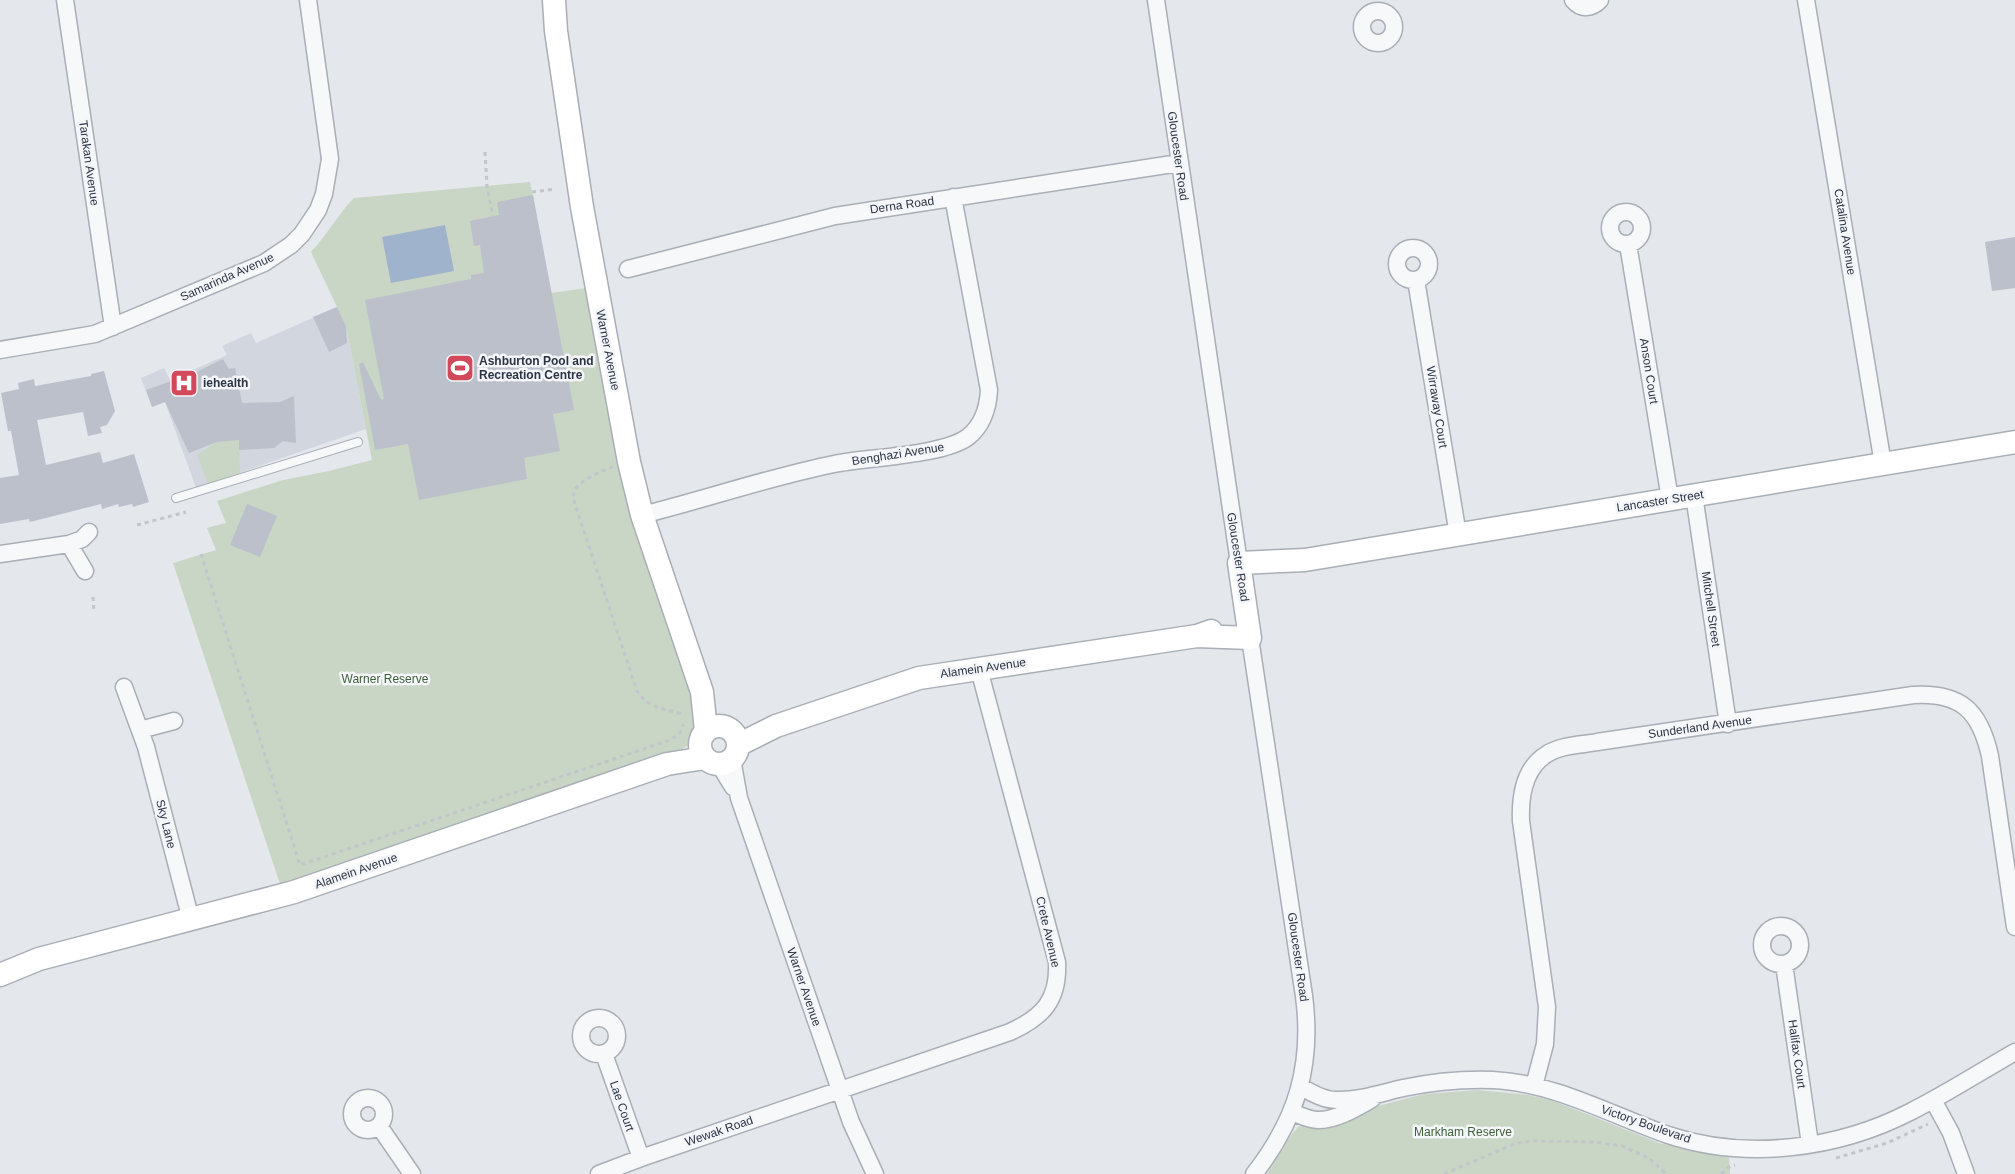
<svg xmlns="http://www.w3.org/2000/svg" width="2015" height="1174" font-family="Helvetica,sans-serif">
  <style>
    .built { fill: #d2d6de }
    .green { fill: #c9d6c5 }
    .water { fill: #9fb4cc }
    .building { fill: #bbc0ca }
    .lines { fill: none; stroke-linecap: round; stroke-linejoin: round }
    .lane-casing { stroke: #a9aeb7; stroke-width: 10 }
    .street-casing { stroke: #a9aeb7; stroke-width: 19 }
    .secondary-casing { stroke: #a9aeb7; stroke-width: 25 }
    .path { stroke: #c2c5cb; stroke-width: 3; stroke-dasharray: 4 4; stroke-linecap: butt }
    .lane { stroke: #f7f8fa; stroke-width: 8 }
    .street { stroke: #f7f8fa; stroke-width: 16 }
    .secondary { stroke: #fff; stroke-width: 22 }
    .labels { text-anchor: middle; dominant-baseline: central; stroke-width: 5; stroke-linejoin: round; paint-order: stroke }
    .street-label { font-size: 12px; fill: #2b3445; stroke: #f4f6f9 }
    .poi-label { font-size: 12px; font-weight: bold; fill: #2b3445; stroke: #f4f6f9; text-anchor: start }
    .park-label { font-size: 12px; fill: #3f6138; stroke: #f4f6f9 }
  </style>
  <rect width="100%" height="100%" fill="#e4e7ec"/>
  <path class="built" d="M337,307L346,326L366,429L196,488L165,402L152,407L141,378L164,368L170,380L227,355L222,346L251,333L256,343Z"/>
  <path class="green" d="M530,182L551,293L586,288L697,705L699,733L687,746L681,750L281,887L173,563L216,550L207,528L226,523L217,501L283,480L329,471L372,460L346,326L311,252C327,235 338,214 354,198Z
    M239,440L240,473L208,484L197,455L217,442Z
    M1478,1090L1528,1095L1554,1101L1659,1143L1729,1157L1730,1174H1267L1292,1134L1298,1127L1424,1094Z"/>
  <path class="water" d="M445,225L454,271L391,283L382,237Z"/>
  <path class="building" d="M533,195L574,410L553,414L560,451L524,458L527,479L419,500L408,444L375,450L359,364L363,362L381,400L384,399L365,300L471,279V275L484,273L480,245L474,246L470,221L499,215L497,202Z
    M2015,237V288L1992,291L1985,242Z
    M337,307L346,326L347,343L329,352L313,317Z
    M223,359L229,369L235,368L242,403L280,402L294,396L296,443L283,441L274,448L239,450V440L217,442L189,453L165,402L152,407L146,390L194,373Z
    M104,371L115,411L107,425L100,427L102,433L88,436L83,412L37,420L46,465L100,452L103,463L134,454L149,502L133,507L132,504L119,507L118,504L102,509L101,504L30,522L29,519L0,524V478L19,475L11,431H8L1,393L19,389L18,383L34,379L35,386L91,376V374Z
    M247,504L277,516L260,557L230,545Z"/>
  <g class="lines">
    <defs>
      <path id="lane" d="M176,498L358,442"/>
      <path id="street" d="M65,0L113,327
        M1156,0L1239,563
        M1573,0C1581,10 1592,9 1600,0
        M1806,0L1883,464
        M1362 27a16 16 0 1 1 32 0a16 16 0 1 1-32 0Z
        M1610 228a16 16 0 1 1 32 0a16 16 0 1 1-32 0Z
        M1628,244L1670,499
        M1397 264a16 16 0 1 1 32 0a16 16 0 1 1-32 0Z
        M628,269L835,216L1179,163
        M1416,280L1458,535
        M0,350L95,334L264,263L291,245L302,234L318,210L324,194L330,159L308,0
        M1694,495L1728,724
        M642,515C706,499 770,477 834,464C868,457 942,456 968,437C983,425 988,409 989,390L953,197
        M69,544L82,539L89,532
        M0,554L69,544L85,571
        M1250,638L1304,996C1313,1065 1297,1119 1254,1174
        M124,687L146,747L191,920
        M140,730L174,721
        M732,759L739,798L851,1122L875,1174
        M719,764L733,787
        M1762 945a19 19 0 1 1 38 0a19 19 0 1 1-38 0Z
        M1784,964L1810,1144
        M581 1036a18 18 0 1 1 36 0a18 18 0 1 1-36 0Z
        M604,1054L641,1158
        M1534,1086L1545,1044L1547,1007L1521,821C1520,797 1524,768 1547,754C1561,745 1581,745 1597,742L1913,695C1961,692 1980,711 1990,756L2015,927
        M1301,1087C1312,1093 1324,1100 1336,1100C1358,1101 1381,1093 1403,1088C1432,1082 1463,1079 1493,1080C1555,1083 1611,1115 1668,1135C1747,1161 1838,1149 1910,1112C1946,1094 1980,1072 2015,1052
        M352 1114a16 16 0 1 1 32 0a16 16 0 1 1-32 0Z
        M1933,1100L1951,1133L1966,1174
        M1291,1112C1300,1115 1309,1120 1318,1120C1337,1120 1356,1108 1372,1099
        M379,1126L412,1174
        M599,1174L641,1158L1010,1032C1043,1017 1059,1000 1057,962L979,669"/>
      <path id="secondary" d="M554,0L556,31L582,207L629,462L642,515L702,692L706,731
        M1197,636L1250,638L1239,563L1305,560L2015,442
        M700 745a19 19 0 1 1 38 0a19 19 0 1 1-38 0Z
        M738,745L776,726L919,678L1197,636L1211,631
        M0,975L39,959L294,892L667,764L705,758"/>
    </defs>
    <use href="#lane" class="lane-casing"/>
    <use href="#street" class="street-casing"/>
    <use href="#secondary" class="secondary-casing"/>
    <path class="path" d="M485,152L487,186L493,216
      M532,192L555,189
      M613,467C598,472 584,479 574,490L573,498L637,691C650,711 668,708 684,715
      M137,525L186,512
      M201,554L300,865L670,740L680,733L684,724
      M93,597L94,612
      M1836,1158L1887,1143L1928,1124
      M1444,1174L1514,1144L1531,1141L1594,1142L1622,1146L1649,1158L1666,1174
      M1721,1174L1729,1167L1735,1165"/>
    <use href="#lane" class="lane"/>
    <use href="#street" class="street"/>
    <use href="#secondary" class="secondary"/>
  </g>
  <defs>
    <symbol id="stadium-square" viewBox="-11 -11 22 22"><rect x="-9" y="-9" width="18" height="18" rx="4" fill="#d1495b" stroke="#f4f6f9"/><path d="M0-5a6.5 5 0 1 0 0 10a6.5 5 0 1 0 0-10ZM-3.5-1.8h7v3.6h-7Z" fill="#fff"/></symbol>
    <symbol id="hospital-square" viewBox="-11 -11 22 22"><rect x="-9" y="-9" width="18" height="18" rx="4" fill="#d1495b" stroke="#f4f6f9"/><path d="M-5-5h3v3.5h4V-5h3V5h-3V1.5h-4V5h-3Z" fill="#fff"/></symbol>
  </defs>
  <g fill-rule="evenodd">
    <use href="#stadium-square" x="444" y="352" width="32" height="32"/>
    <use href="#hospital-square" x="168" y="367" width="32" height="32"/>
  </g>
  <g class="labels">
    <g class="street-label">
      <text transform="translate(1178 156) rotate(82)">Gloucester Road</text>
      <text transform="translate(89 163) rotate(82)">Tarakan Avenue</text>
      <text transform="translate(902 205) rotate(-8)">Derna Road</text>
      <text transform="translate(1845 232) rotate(81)">Catalina Avenue</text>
      <text transform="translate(227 277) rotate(-24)">Samarinda Avenue</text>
      <text transform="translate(608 350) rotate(79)">Warner Avenue</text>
      <text transform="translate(1649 371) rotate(81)">Anson Court</text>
      <text transform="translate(1437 407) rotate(81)">Wirraway Court</text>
      <text transform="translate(898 454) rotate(-9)">Benghazi Avenue</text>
      <text transform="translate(1660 501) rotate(-9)">Lancaster Street</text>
      <text transform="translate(1238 557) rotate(81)">Gloucester Road</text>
      <text transform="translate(1711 609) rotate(82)">Mitchell Street</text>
      <text transform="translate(983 668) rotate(-8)">Alamein Avenue</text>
      <text transform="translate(1700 727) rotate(-8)">Sunderland Avenue</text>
      <text transform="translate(166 824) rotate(76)">Sky Lane</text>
      <text transform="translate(356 871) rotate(-19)">Alamein Avenue</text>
      <text transform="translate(1048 932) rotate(77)">Crete Avenue</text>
      <text transform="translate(1298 957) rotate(82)">Gloucester Road</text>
      <text transform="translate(804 987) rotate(71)">Warner Avenue</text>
      <text transform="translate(1797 1054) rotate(82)">Halifax Court</text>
      <text transform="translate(622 1106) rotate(71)">Lae Court</text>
      <text transform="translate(1646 1124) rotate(19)">Victory Boulevard</text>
      <text transform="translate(719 1131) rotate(-19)">Wewak Road</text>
    </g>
    <g class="poi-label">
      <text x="479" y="361">Ashburton Pool and<tspan x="479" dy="14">Recreation Centre</tspan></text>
      <text x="203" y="383">iehealth</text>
    </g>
    <g class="park-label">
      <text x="385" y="679">Warner Reserve</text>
      <text x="1463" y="1132">Markham Reserve</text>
    </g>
  </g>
</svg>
